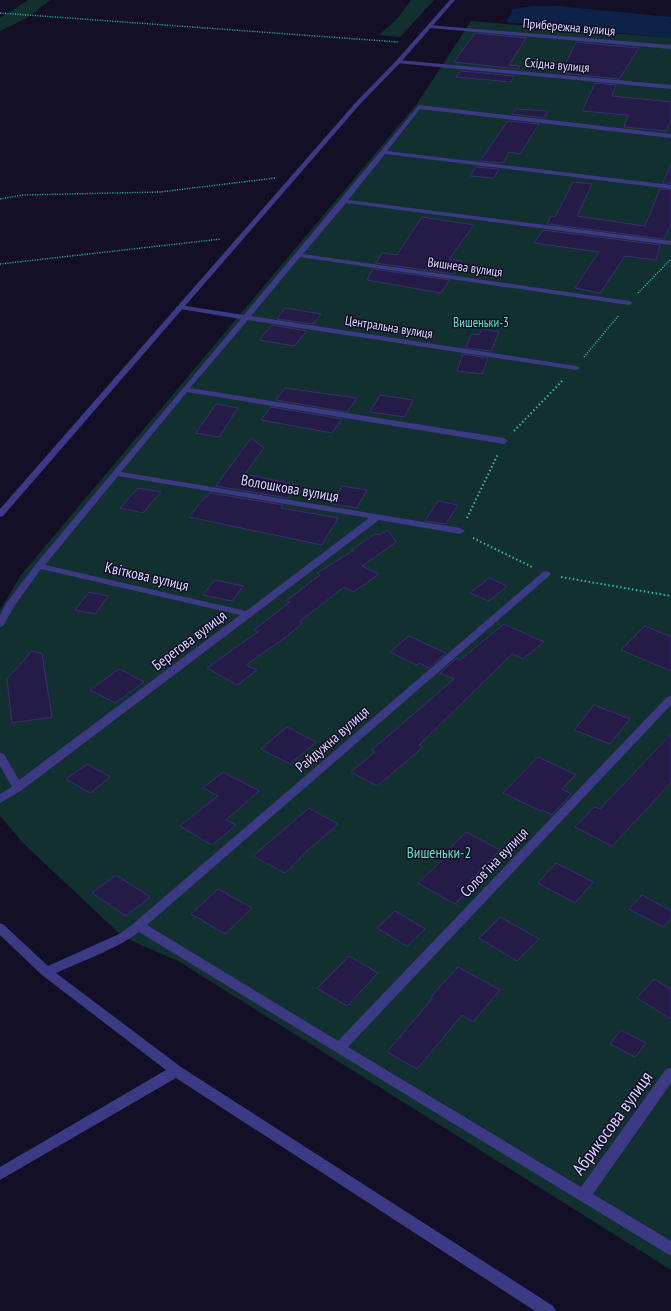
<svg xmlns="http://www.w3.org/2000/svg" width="671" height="1311" font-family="'PT Sans Narrow',sans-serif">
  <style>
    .green { fill: #12302f }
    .water { fill: #0c2248 }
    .building { fill: #241b47; stroke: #3b2d73 }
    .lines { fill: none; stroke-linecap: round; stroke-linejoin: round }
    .path-far1 { stroke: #2fb8b0; stroke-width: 1.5; stroke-dasharray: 1 1.5; stroke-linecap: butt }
    .path { stroke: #2fb8b0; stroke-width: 2; stroke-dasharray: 1.5 2.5; stroke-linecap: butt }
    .minor { fill: #3d3a85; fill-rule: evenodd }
    .tertiary { fill: #3d3a85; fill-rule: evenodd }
    .labels { text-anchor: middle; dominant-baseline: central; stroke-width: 3; stroke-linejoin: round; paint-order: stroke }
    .far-street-label { font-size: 13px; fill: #d9d4ff; stroke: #130f26 }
    .far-park-label { font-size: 13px; fill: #5fe0c0; stroke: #130f26 }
    .street-label { font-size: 15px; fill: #d9d4ff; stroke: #130f26 }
    .park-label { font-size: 15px; fill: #5fe0c0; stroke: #130f26 }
    .near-street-label { font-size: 18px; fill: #d9d4ff; stroke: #130f26 }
  </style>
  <rect width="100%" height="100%" fill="#130f26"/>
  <path class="green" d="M28,0H50L27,18L0,31V18Z
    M411,0H434L400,37L379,35L397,19Z
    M471,21L671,38V1270L178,961L123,937L24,844L0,816V610L21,575L416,105Z"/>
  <path class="water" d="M532,6H557L671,17V38L506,22L513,9Z"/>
  <path class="building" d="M475,33L526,38L509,65L520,66L518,69L454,62Z
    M576,42L615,46L639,48L619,79L561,73Z
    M461,71L514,76L511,82L456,77Z
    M595,83L616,85L612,96L671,102V121L666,131L624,127L628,115L582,111Z
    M516,109L548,111L544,118L512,114Z
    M508,121L539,124L520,154L509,152L503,163L480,161Z
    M671,164V183H663Z
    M476,167L499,169L494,178L470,176Z
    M573,182L592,184L577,216L645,226L660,189L671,190V225L664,239L547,224L551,216L555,217Z
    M422,217L474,225L449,259L463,261L454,274L376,263L382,253L397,255Z
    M543,230L660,245L656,260L625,256L600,293L575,288L599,252L534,243Z
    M373,269L450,280L441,293L367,280Z
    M285,308L321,314L313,324L277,319Z
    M272,325L307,331L294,346L259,340Z
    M482,329L499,332L491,351L466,348L471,334L479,335Z
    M463,354L488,358L482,374L457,371Z
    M285,388L320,393L357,398L347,412L276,400Z
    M380,395L413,400L404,417L370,412Z
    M216,404L238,408L219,437L196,433Z
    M271,407L342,419L332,433L261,420Z
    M251,438L264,448L245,474L298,485L288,498L216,486Z
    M342,486L367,490L357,508L332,504Z
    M138,488L161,492L143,513L120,508Z
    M210,493L283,505L281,508L338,518L322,545L189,517L205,497H207Z
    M438,501L458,505L446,524L425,521Z
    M388,530L396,542L362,566L379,574L353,592L344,587L299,622L302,624L283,639L246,665L257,670L237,685L207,668L258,632L254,630L290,602L286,601L320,575L317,573L354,550H351L375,534L379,535Z
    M489,578L507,586L489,601L470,593Z
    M215,580L243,586L232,601L203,595Z
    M89,592L108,596L95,614L75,610Z
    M504,624L544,642L523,659L512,654L419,745L423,747L377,786L351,772L375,752L372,750L454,679L440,673L457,658L460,660Z
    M645,626L671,637V671L621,650Z
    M409,636L446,653L429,668L419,663L417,665L390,652Z
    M32,651L42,654L52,717L12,723L7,679Z
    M119,669L144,682L115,703L90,690Z
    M594,705L630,719L610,744L574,730Z
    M287,727L316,742L290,764L261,749Z
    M671,734V783L612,846L575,827L594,807L600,809Z
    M538,757L576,775L562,789L571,794L552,815L543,810L541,811L503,793Z
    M87,764L110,777L90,793L66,779Z
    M223,772L259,791L226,820L236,825L212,845L180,826L218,796L203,788Z
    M309,808L338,824L299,858L300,859L285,873L253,856Z
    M466,832L500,850L469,882L474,885L455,904L418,883L450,853L447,851Z
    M556,863L593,882L575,903L538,883Z
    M116,875L150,897L126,916L92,893Z
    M218,889L252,908L225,934L191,914Z
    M642,895L671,911V918L663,927L629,909Z
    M395,911L425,929L407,946L377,928Z
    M500,917L539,939L517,961L479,938Z
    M349,956L378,973L347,1006L317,988Z
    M458,967L500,990L473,1022L462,1015L417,1069L387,1052L432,999L430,998Z
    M654,979L671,989V1019L637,998Z
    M621,1030L646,1043L635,1057L610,1044Z"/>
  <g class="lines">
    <path class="path-far1" d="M0,13L398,42
      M0,199L23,195L160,192L275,178
      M0,264L221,239
      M638,293L671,259
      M584,357L619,315"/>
    <path class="path" d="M514,431L563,380
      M467,518L498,454
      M473,538L532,567
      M561,577L671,596"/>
    <path class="minor" d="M428,25L671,45V49L430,28Z
      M398,60L671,85V89L396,63L395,62Z
      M419,105L671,134V138L420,109L387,151L671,185V189L385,154L348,200L671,241V245L346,203L303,254L629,301L633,303L629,305L300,257L251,316L576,366L580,368L576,370L248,320L190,388L504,438L508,441L504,444L187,392L121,472L460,528L465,531L460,534L379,520L22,790H14L0,766V753L4,754L19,780L240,615L41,569L15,605L3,626L0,627V615L5,605L36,564L241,319L180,309L176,307L180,305L244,315ZM118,476L369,518L246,611L45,565Z
      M546,571L549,572L551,574L549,576L147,925L338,1041L667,697L671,696V705L348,1047L581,1187L666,1069L671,1068V1083L593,1194L671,1241V1256L134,929L132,926L134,923L543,572Z"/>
    <path class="tertiary" d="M450,0H455L400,63L361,103L3,516L0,517V509L357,101L396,61Z
      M18,783L22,784L24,787L22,790L0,803V794Z
      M138,921L142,923L144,926C135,942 75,964 56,973L181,1067L553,1306L556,1311H535L176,1078L0,1180V1167L166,1070L42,975L0,935V923L4,925L48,966L119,934Z"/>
  </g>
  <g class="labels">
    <g class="far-street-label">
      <text transform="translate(569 27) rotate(5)">Прибережна вулиця</text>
      <text transform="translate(557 65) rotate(5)">Східна вулиця</text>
      <text transform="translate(465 267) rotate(8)">Вишнева вулиця</text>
      <text transform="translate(389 327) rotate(9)">Центральна вулиця</text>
    </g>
    <g class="far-park-label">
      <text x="481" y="322">Вишеньки-3</text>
    </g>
    <g class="street-label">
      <text transform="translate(290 488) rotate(10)">Волошкова вулиця</text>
      <text transform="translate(147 576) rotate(13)">Квіткова вулиця</text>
      <text transform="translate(189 640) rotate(-37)">Берегова вулиця</text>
      <text transform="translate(332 739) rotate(-41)">Райдужна вулиця</text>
      <text transform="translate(494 862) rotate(-46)">Соловʼїна вулиця</text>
    </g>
    <g class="park-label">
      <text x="439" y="852">Вишеньки-2</text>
    </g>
    <g class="near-street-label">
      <text transform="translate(612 1123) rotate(-54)">Абрикосова вулиця</text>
    </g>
  </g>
</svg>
